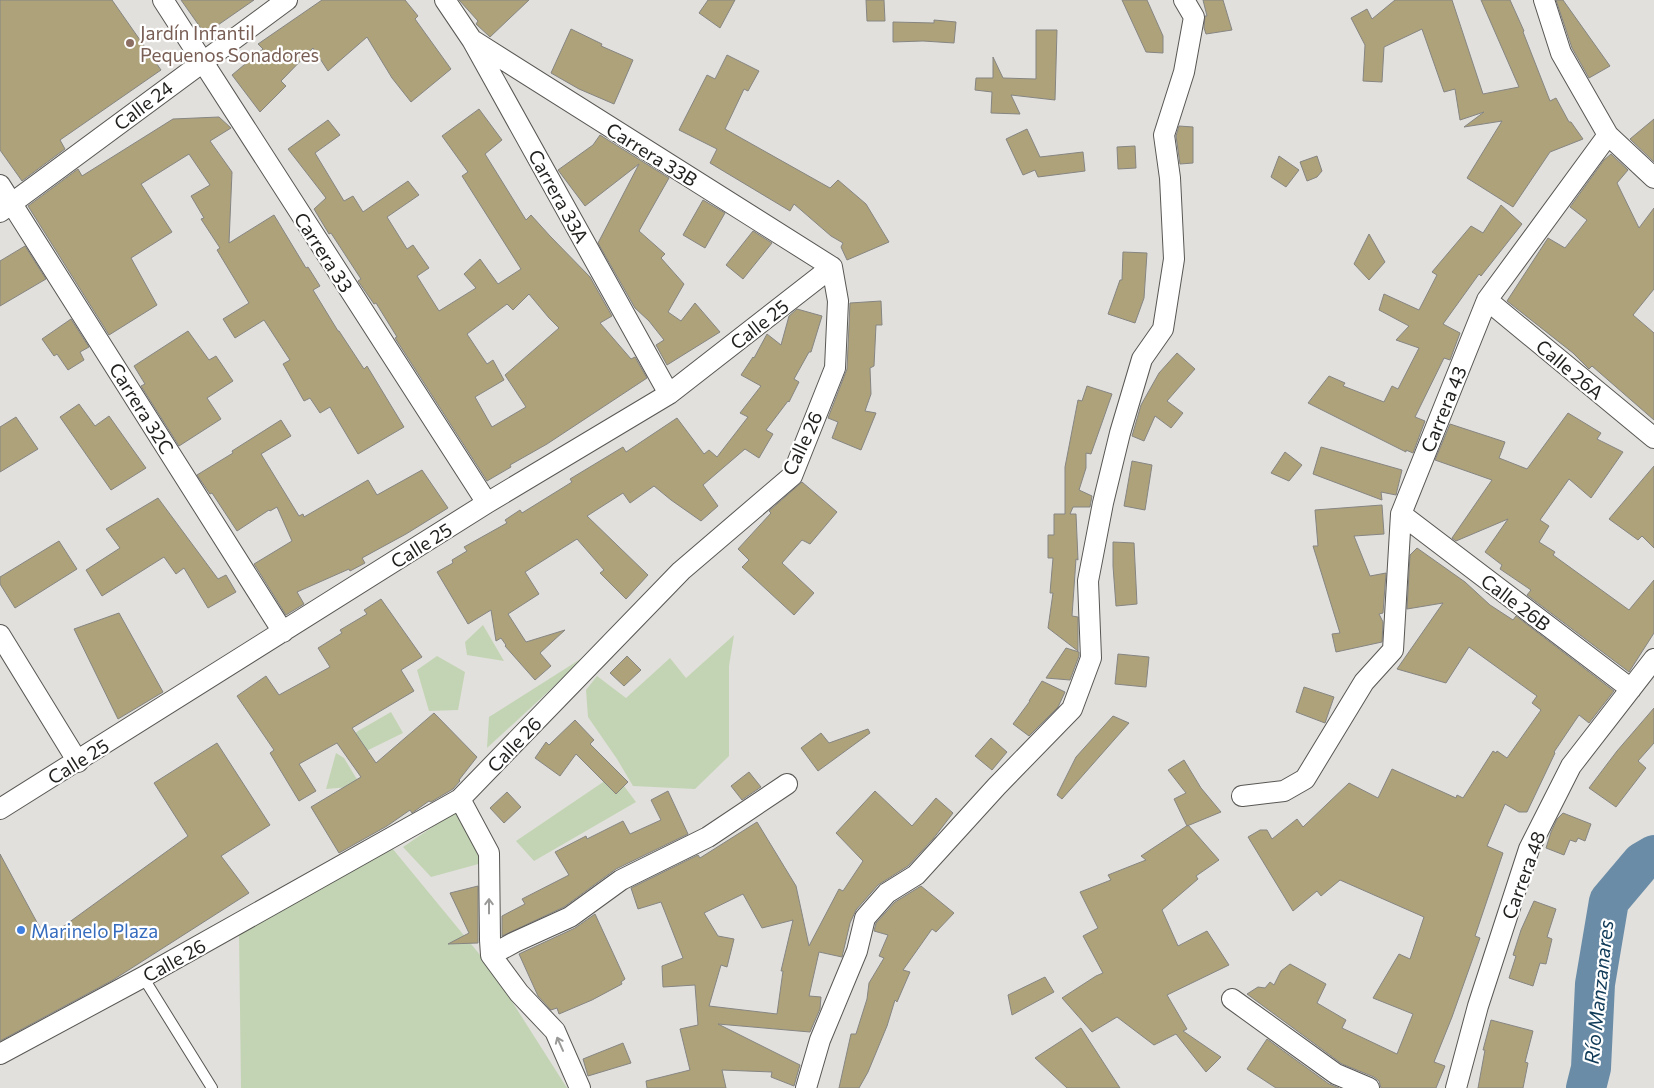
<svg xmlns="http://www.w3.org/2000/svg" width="1654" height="1088" font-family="Commissioner,sans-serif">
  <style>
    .green { fill: #c3d4b4 }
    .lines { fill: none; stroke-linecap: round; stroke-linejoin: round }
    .river { stroke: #6a8ca7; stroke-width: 40 }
    .building { fill: #aea27a; stroke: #868582; fill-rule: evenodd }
    .service-casing { stroke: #585754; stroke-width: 12 }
    .minor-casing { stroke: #585754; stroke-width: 22 }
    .service { stroke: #fff; stroke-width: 10 }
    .minor { stroke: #fff; stroke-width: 20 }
    .oneway { stroke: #9a9a99 }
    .education-dot { fill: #8d6e63; stroke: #fff; stroke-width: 2 }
    .shop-dot { fill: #3f7fe0; stroke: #fff; stroke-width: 2 }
    .labels { text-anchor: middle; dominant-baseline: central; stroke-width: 4.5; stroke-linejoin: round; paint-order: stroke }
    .education-label { font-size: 19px; fill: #785e54; stroke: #fff; text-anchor: start }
    .street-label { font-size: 19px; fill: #1f1f1d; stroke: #fff }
    .shop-label { font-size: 19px; fill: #366cbe; stroke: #fff; text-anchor: start }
    .water-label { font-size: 20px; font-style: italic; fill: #103b58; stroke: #fff }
  </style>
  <rect width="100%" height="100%" fill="#e1e0dc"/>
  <path class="green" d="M483,625L504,661L467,655L465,642Z
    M734,635L729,666V756L695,789L633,786L617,759L588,717L586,690L597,676L626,698L670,658L686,678Z
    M590,653L487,748L489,717Z
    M437,656L465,672L458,710L429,711L417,670Z
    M391,712L403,733L356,756L344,743L358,731Z
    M336,753L344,758L361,786L326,789Z
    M615,774L636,802L534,861L516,841Z
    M456,811L482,863L431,877L403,847Z
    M392,848L490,967L567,1088H241L239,932Z"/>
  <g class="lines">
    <path class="river" d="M1586,1088L1591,1068L1595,984L1609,901L1642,862L1654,855"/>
  </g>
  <path class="building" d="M0,0H112L161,70L60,140L65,149L22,181L0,150Z
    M181,0H254L205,34Z
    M322,0H405L418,16L415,19L451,69L411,102L392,78L367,37L328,71L313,48L281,81L286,86L260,112L232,75L263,49L258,44Z
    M459,0H529L490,37L476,24L478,21Z
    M708,0H735L720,28L699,13Z
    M866,0H884L885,21H867Z
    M1122,0H1147L1163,36V53L1146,52Z
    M1203,0H1223L1232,30L1206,34L1204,28L1205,16H1207Z
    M1395,0H1452L1483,94L1519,87L1481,0H1510L1524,31L1523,32L1550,101L1556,98L1569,122H1571L1583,139L1550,152L1513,207L1467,178L1502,121L1464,127L1484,112L1460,120L1455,89L1444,92L1422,29L1384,47L1382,82L1363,81L1365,45L1351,18L1367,9L1372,19Z
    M1556,0H1563L1610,66L1589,78L1572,48Z
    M934,20L956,22L954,43L923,41L893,42V22L934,23Z
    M571,29L602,44L601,46L633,60L614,104L579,89L551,73Z
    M1036,30H1057L1055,100L1011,95L1020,114L991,113L992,92L975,90L976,78H993V57L1003,78L1036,79Z
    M727,55L759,71L748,91L744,89L725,129L830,188L838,180L866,204L889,242L847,260L841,247L843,243L831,236L794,204L790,211L710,163L717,149L679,130L707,75L715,79Z
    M479,109L502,140L485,154L526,220L531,215L550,236L590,277L612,316L600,323L631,359L635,357L647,378L547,444L510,465L511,467L487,481L395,338L397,337L376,303L374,304L358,281L361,279L331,233L329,234L314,209L326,198L288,149L328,120L340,135L315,153L344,201L353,196L363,212L408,181L419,195L387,217L407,249L413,245L429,268L417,276L439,311L476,288L464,274L480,259L498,284L521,269L462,176L468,172L442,136ZM529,294L549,318L559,328L505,375L526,407L492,427L475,397L504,380L493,360L487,364L467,334L507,304L513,310Z
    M219,117L231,128L210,141L232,172L229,243L274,215L306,268L308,267L320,286L313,290L338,331H339L364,369L367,366L404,427L358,454L330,407L320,413L310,398L304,401L283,364L290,360L264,320L235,338L223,319L249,303L217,250L220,248L201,219L204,218L191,196L210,185L189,154L141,184L172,232L131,258L157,305L109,335L28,206L78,169L82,176L173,119Z
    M1654,119V162L1630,139Z
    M1179,126L1193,127V163L1180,164L1176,136Z
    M1027,129L1040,157L1083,152L1085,171L1038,177L1035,170L1023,175L1006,139Z
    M600,135L669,178L639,231L665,254L661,258L684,284L668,312L681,321L695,303L720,332L667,365L656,345L664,340L649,321L635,308L598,243L639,164L585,206L558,170L593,145Z
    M1135,146L1136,168L1118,169L1117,147Z
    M1611,154L1628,170L1617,183L1639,228L1654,208V289L1633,315L1654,333V420L1592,366L1589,369L1573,353L1507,301L1548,238L1565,248L1587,220L1570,207L1604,160Z
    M1279,156L1299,170L1286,187L1271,177Z
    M1317,156L1322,171L1317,177L1307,181L1300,162Z
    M703,200L725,213L705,248L683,235Z
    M1501,205L1522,224L1481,276L1479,274L1443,324L1460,333L1450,360L1444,358L1415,417L1425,421L1413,453L1406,450V452L1308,403L1329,376L1345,383L1343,386L1384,402L1392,386L1398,389L1419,348L1396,340L1409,326L1379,310L1384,294L1419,310L1437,275L1432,272L1471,226L1483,233Z
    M753,231L772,243L743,279L726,265Z
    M1369,234L1385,262L1369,280L1354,264Z
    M25,246L46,279L0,306V261Z
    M1123,252L1147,253L1144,298L1135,323L1108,314L1120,280H1122Z
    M881,301L882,325H876L874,366L870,368L871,394L865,411L876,413L861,450L832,438L838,422L828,418L847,369L850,303Z
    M797,309L822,316L811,352H809L794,379L799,382L789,402L788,401L766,430L773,434L759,458L745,449L703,485L718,506L701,521L671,500L654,486L630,503L623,493L587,516L648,575L626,599L600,573L604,570L577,539L525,572L539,594L508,614L526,642L565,630L540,653L551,666L535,680L505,646L506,645L501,638L496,641L491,610L468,624L437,572L453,563L452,560L467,551L464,547L507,523L505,520L520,510L522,513L572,482L570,479L623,447L626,452L677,418L704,454L709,450L717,457L748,417L740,413L761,386L741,375L753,357L754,358L767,334L781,345L789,316Z
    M71,319L89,347L80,352L84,360L68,370L57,354L54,356L42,339Z
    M188,331L209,360L216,356L233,381L207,398L221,419L179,446L141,386L145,384L134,366Z
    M1177,353L1195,369L1167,401L1183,413L1171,428L1155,416L1144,441L1132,436L1141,405L1159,373Z
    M1087,386L1112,394L1091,454L1086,453V468L1079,490L1092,496L1090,507H1073L1070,514H1076L1078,560L1076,559L1072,616L1078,617V651L1048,628L1053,593H1050L1053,558H1048V535H1054V514H1065V467L1078,400L1082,401Z
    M79,404L95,426L109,416L146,468L111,490L60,417Z
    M1568,413L1601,433L1597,439L1623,452L1591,498L1569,479L1540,520L1549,526L1539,542L1555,552L1553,555L1629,610L1654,580V633L1629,672L1527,595L1531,590L1500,569L1502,565L1485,552L1508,519L1456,541L1452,538L1492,480L1435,460L1450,424L1505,442L1499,458L1527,469Z
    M16,417L38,449L0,472V427Z
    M281,420L291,436L261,454L299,516L303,514L304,517L368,480L377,495L422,470L448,508L406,534L362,558L365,563L350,571L349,569L297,592L304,604L286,615L254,564L292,541L277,507L270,511L269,510L237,531L212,493L210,494L197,475L233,453L232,451Z
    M1321,447L1402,470L1396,495L1381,492L1382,500L1313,474Z
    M1285,452L1302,465L1289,481L1271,473Z
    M1132,461L1152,465L1145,510L1124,506Z
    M1654,466V548L1642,536L1638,540L1609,519Z
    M802,482L837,512L810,544L802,540L782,563L814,593L794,615L742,567L749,560L738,549L771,513L769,511Z
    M158,498L218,579L226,575L236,592L208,608L184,568L176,574L164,557L102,596L86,570L120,548L106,529Z
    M1382,505L1384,534L1354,536L1370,576L1386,573L1383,613L1379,614L1383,622L1382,642L1336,652L1332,634L1340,633L1313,546H1318L1315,510Z
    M59,541L77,569L15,608L0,584V577Z
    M1113,542L1134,543L1137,604L1116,606L1113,566Z
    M1417,548L1465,582L1490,605L1513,620L1516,616L1614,691L1589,723L1579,715L1554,752L1555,753L1527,812H1519L1505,804L1487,846L1503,853L1475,936L1480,938L1452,1017L1434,1062L1445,1066L1436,1088H1381L1379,1081L1374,1077L1342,1064L1247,994L1258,987L1265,988L1270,982L1274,985L1281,971L1290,964L1326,984L1317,1003L1346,1020L1342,1028L1397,1054L1413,1014L1373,998L1399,954L1410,959L1424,917L1340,880L1321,896L1317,891L1293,911L1248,837L1260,830H1267L1272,839L1297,819L1303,827L1349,783L1378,798L1392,769L1456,798L1457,795L1463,798L1493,751L1496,753L1497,751L1507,758L1541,710L1532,703L1537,696L1469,647L1446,683L1397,669L1443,603L1407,609L1410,555Z
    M381,599L422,657L401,670L414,691L352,728L376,763L434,713L477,757L459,780L460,781L453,789L431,802L429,801L412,813L410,810L387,826L339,853L311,807L361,777L337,743L299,764L316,791L299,801L270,753L274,750L237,696L266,676L279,695L330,667L318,648L342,633L340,630L367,614L364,610Z
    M119,613L163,692L118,719L74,629Z
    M1066,648L1079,652V656L1070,680L1046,678Z
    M1118,654L1149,657L1146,687L1115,684Z
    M627,656L641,670L624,686L610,673Z
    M1042,681L1065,692L1058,707L1029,736L1013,724L1030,701H1029Z
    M1304,687L1334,697L1325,723L1296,712Z
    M1654,708V743L1638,761L1646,768L1616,807L1589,788L1617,751Z
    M1113,716L1129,723L1062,799L1057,795L1076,757Z
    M575,720L594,740L590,744L628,782L616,794L576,754L560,776L535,758L546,742L549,745Z
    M868,729L870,733L818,771L801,748L821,733L829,743Z
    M991,738L1007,752L992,770L975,756Z
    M217,743L270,825L221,856L249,893L113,980L0,1041V854L46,939L188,836L154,783Z
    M1184,760L1201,788L1221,812L1187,826L1174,799L1186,793L1168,770Z
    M749,772L761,787L742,800L731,786Z
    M668,791L688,834L616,869L564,907L502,936V916L525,904L522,899L569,875L555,852L586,836L587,839L623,821L630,834L661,820L651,800Z
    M875,791L912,826L936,798L953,813L933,839L908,866L878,885L856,910L850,923L842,957L819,952L809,996L821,997L820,1009L810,1032L718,1024L800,1065L794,1086L771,1077L772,1072L722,1070L726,1088H647L646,1081L690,1070L680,1029L698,1025L695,985L663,987L662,966L683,958L661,902L638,909L631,888L698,855L700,858L757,822L796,886L809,946L839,889L843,891L863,861L836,833ZM743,894L762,928L793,920L781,971H783L777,1014L709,1006L721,965L727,967L734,939L718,936L704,913Z
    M507,792L521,807L504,823L490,808Z
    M1563,813L1591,824L1585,841L1578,838L1576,842L1570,840L1564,855L1546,848L1551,832L1557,819Z
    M1188,825L1219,860L1196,876L1198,879L1162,910L1178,946L1207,931L1229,965L1167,995L1187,1029L1183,1031L1221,1057L1206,1072L1176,1034L1154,1045L1117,1017L1092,1032L1062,998L1096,976L1103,973L1083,936L1098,928L1080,892L1111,880L1108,875L1146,860L1141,856Z
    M478,886V943L448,944L469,933L450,893Z
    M921,886L954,913L936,932L932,929L903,970L910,972L897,1002L895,1000L887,1026L868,1072L859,1088H839L851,1034H856L867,999L869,983L884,958L879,956L888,935L874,931L876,923L895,902Z
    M1534,901L1556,909L1547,937L1552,939L1546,964L1540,963L1533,986L1509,978L1516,956L1513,955L1521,930Z
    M595,914L625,979L621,982L622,984L592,1000L559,1014L557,1008L551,1010L538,996L519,954L575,928Z
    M1045,977L1054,992L1012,1015L1008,995Z
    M1491,1020L1533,1031L1525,1062L1528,1063L1523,1088H1478L1485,1050H1483Z
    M1081,1028L1120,1088H1067L1035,1058Z
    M1267,1039L1329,1084L1339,1088H1276L1247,1069Z
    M623,1043L631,1063L588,1076L583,1059Z"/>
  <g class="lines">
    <defs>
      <path id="service" d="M143,977L212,1088"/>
      <path id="minor" d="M163,0L487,503
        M445,0L472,40L669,394
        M1544,0L1561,53L1608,135L1654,178
        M474,41L832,267
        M0,185L283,632
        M0,212L287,0
        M1487,300L1654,438
        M1401,514L1631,689
        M0,635L78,762
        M1242,796L1284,791L1305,779L1364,682L1393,650L1401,514L1487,300L1608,135
        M460,799L489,853L490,940L491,955L519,993L555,1031L580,1088
        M0,809L487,503L669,394L832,267
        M491,955L515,942L570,917L621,880L708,837L787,784
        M1232,999L1336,1074L1369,1088
        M0,1054L143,977L460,799L681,571L792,476L835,368L838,301L832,267
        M806,1088L820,1040L857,951L865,918L887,893L916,875L997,786L1072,709L1091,658L1088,581L1103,503L1120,433L1142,359L1163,329L1174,259L1170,178L1164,135L1184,72L1194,17L1184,0
        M1456,1088L1478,1006L1529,849L1571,766L1654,659"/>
    </defs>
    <use href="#service" class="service-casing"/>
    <use href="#minor" class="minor-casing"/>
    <use href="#service" class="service"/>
    <use href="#minor" class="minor"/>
  </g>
  <defs><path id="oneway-shaft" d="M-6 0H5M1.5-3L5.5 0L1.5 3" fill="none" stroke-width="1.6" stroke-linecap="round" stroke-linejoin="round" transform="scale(1.25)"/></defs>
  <g class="oneway">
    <use href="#oneway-shaft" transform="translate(489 906) rotate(-90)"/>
    <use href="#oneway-shaft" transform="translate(560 1044) rotate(-114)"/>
  </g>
  <circle class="education-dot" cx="130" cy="43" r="5"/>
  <circle class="shop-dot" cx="21" cy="930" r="5"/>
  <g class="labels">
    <g class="education-label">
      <text x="140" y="32">Jardín Infantil<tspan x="140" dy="22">Pequenos Sonadores</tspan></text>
    </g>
    <g class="street-label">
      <text transform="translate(143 105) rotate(-37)">Calle 24</text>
      <text transform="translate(652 154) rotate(32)">Carrera 33B</text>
      <text transform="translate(559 196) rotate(61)">Carrera 33A</text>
      <text transform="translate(324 252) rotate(57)">Carrera 33</text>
      <text transform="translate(759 324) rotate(-38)">Calle 25</text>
      <text transform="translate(1570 369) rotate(40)">Calle 26A</text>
      <text transform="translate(142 408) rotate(58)">Carrera 32C</text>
      <text transform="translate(1443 409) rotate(-68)">Carrera 43</text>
      <text transform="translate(802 443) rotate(-65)">Calle 26</text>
      <text transform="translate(421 545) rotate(-32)">Calle 25</text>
      <text transform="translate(1516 602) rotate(37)">Calle 26B</text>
      <text transform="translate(514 744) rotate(-46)">Calle 26</text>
      <text transform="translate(78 761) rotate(-32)">Calle 25</text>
      <text transform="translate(1523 875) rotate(-70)">Carrera 48</text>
      <text transform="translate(174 960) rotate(-29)">Calle 26</text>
    </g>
    <g class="shop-label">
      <text x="31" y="930">Marinelo Plaza</text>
    </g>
    <g class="water-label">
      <text transform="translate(1598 992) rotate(-84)">Río Manzanares</text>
    </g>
  </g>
</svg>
